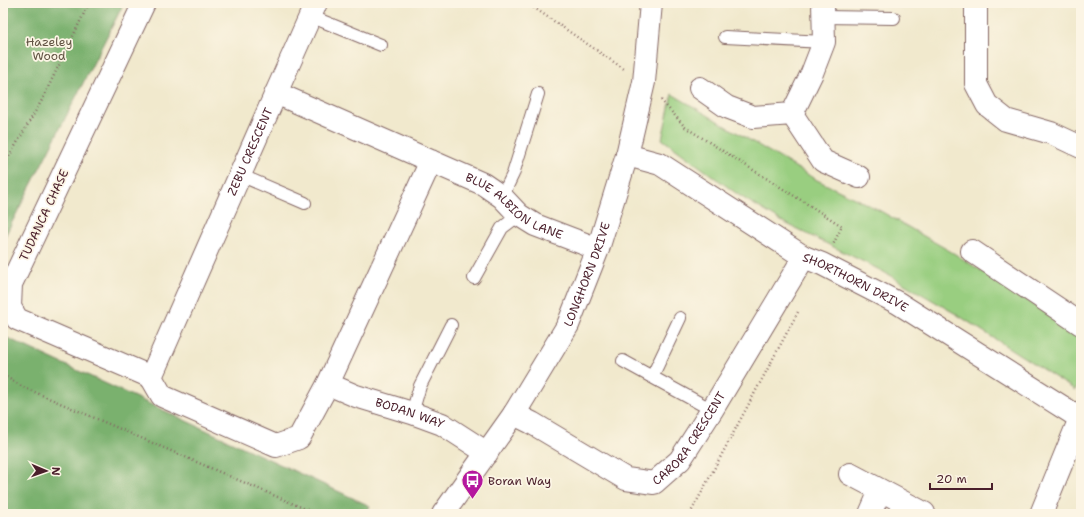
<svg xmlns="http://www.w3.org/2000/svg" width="1084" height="517" font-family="'Shantell Sans',sans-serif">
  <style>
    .green { fill: #99ce80; stroke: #727656 }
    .forest { fill: #7ab16e; stroke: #62684c }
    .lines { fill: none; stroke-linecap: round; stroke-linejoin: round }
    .service-casing { stroke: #846664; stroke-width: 14 }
    .minor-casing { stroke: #846664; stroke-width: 24 }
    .path { stroke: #846664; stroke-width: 2.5; stroke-dasharray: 1 3; stroke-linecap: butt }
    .service { stroke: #fff; stroke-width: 12 }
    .minor { stroke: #fff; stroke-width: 22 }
    .labels { text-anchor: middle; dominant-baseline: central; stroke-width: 3.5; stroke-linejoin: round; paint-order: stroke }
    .park-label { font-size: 12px; fill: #625444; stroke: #fcf5e5 }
    .street-label { font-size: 12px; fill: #4a1f2b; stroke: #fcf5e5 }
    .poi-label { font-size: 12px; fill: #4a1f2b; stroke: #fcf5e5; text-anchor: start }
  </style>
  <rect width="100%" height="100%" fill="#fcf5e5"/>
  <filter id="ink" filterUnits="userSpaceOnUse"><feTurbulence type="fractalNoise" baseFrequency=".025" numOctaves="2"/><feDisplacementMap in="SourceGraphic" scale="8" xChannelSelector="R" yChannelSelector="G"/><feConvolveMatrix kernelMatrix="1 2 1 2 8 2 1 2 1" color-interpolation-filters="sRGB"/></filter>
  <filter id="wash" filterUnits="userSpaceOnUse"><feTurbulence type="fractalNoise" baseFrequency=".012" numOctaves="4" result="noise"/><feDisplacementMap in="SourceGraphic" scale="16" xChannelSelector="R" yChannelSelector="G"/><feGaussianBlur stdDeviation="0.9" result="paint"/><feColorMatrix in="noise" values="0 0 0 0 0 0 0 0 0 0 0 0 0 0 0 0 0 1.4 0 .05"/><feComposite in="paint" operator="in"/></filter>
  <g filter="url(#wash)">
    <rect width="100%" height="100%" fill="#f1e9cd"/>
    <path class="green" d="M672,94L817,180L877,209L955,254L1081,335V381L1075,390L956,314L882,271L783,222L740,196L662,139Z"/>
    <path class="forest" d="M3,3H124L3,240Z
      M3,336L370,506L366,514H3Z"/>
  </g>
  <g filter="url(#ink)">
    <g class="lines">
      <defs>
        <path id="service" d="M310,16L381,45
          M823,17L894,18
          M725,37L824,42
          M240,175L305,203
          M502,197L513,174L538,94
          M474,278L502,228L519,215
          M623,361L712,410
          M652,377L680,318
          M412,413L420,386L451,325"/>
        <g id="minor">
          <path d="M144,3L11,284L10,307L17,319L151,377"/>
          <path d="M976,3V84L987,105L1006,120L1051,133L1081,147"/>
          <path d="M700,88L727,107L753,117L792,114L823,161L859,177"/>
          <path d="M276,93L316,3"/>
          <path d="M792,114L812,73L824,42L823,3"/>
          <path id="s1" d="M627,155L660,164L804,257L822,264L898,303L1080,418"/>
          <path id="s2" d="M431,161L328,384L299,438L276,446L162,396L151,377L276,93L483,184L502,197L519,215L535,225L598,249"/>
          <path d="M972,251L1081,324"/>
          <path id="s3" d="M328,384L356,396L412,413L442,424L487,453"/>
          <path id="s4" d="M514,414L532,423L626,479L654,483L680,460L712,410L804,257"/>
          <path d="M850,474L924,513"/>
          <path id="s5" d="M443,514L514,414L568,325L598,249L627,155L644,82L651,3"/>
          <path d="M870,514L880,491"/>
          <path d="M1041,514L1081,416"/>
        </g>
      </defs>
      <use href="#service" class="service-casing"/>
      <use href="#minor" class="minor-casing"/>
      <path class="path" d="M527,3L624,69
        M661,100L685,127L842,226L833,245
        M3,167L42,100L89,3
        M3,375L23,387L310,511L320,514
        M690,514L799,310"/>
      <use href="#service" class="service"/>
      <use href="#minor" class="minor"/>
    </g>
  </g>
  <defs>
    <symbol id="bus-pin" viewBox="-11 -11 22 30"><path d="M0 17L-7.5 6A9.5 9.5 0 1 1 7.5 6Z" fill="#b5179e" stroke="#fcf5e5"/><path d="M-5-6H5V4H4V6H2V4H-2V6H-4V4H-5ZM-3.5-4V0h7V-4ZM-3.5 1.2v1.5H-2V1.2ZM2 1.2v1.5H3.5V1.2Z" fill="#fff"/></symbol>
  </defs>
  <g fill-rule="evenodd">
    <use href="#bus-pin" x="460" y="468" width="25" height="34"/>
  </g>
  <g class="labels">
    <g class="park-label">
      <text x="49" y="42">Hazeley<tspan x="49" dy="14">Wood</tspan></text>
    </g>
    <g class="street-label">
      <text stroke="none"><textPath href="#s2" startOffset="724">ZEBU CRESCENT</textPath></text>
      <text stroke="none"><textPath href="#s2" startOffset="1053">BLUE ALBION LANE</textPath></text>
      <text transform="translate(44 215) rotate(-65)">TUDANCA CHASE</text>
      <text stroke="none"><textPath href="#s5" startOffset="281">LONGHORN DRIVE</textPath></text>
      <text stroke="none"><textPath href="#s1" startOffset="263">SHORTHORN DRIVE</textPath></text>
      <text stroke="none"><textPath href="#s3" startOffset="87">BODAN WAY</textPath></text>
      <text stroke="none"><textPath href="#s4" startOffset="215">CARORA CRESCENT</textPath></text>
    </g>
    <g class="poi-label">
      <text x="488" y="481">Boran Way</text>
    </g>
  </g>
  <rect width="1084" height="517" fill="none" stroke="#fcf5e5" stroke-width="16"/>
  <g transform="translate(46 471) rotate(92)" stroke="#fcf5e5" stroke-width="3" paint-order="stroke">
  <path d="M0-3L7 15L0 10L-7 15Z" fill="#4a1f2b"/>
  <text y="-6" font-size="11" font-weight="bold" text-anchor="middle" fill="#4a1f2b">N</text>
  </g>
  <path d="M930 483v6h62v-6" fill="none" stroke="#4a1f2b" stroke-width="2"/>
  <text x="936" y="483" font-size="12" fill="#4a1f2b" stroke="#fcf5e5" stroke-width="3" paint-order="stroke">20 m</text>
</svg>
